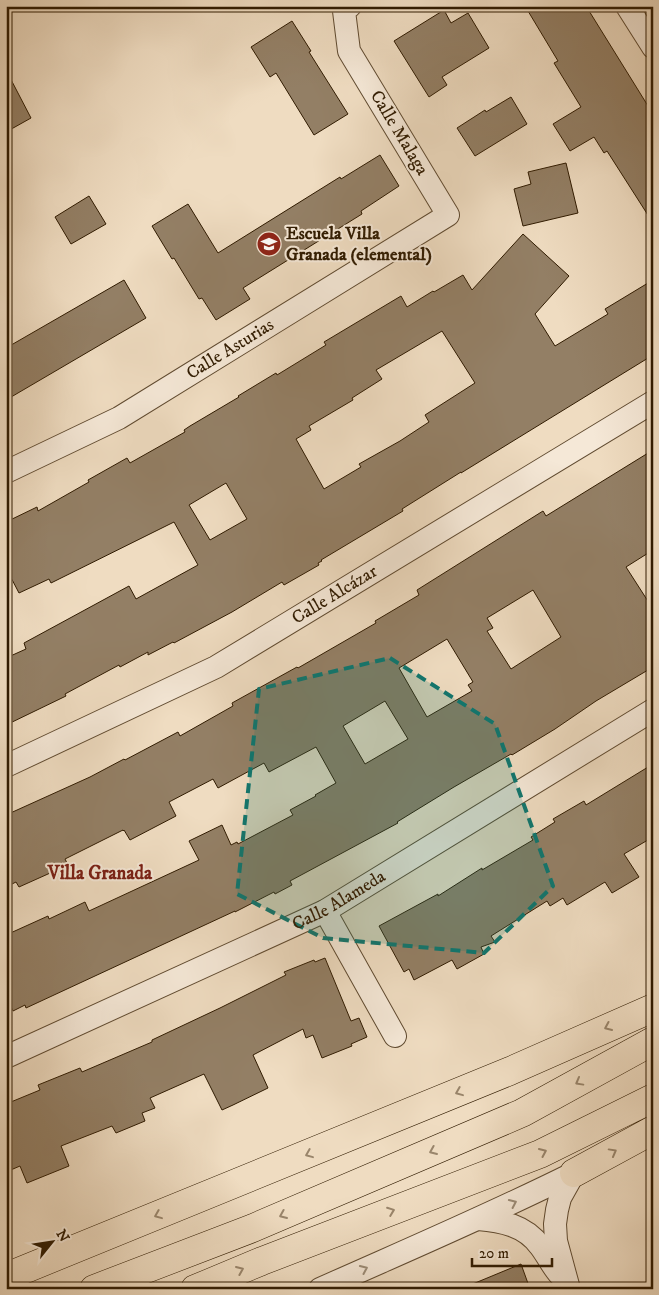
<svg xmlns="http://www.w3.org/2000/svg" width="659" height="1295" font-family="'IM FELL DW Pica',serif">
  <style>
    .building { fill: #937f65; stroke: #301b01; fill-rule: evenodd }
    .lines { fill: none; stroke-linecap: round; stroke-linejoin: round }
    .minor-casing { stroke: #604b31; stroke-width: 24 }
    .trunk-casing { stroke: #301b01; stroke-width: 29 }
    .minor { stroke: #f5e8d7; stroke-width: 22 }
    .trunk { stroke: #efdcc1; stroke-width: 28 }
    .oneway { stroke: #99856b }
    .oneway2 { stroke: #9c8c77 }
    .marked { fill: #0f766e; fill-opacity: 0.2; stroke: #0f766e; stroke-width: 4; stroke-dasharray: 10 6; stroke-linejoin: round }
    .labels { text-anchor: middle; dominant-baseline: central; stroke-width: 4; stroke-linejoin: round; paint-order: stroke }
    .street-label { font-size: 18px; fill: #301b01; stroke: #f5e8d7 }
    .poi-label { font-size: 18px; font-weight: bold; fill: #301b01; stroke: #f5e8d7; text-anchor: start }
    .neighbourhood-label { font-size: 19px; font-weight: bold; fill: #7a1f14; stroke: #f5e8d7 }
  </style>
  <rect width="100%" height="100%" fill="#efdcc1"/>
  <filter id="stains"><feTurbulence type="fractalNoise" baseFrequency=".004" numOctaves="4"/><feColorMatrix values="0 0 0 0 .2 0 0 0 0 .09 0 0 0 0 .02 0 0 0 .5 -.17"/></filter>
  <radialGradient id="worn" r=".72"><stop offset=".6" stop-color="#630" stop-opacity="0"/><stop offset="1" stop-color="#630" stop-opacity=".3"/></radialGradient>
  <path class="building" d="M525,6H586L653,114V223L607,151L604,153L594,137L570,151L553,124L581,107L554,63L558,61Z
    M444,10L451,23L468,13L489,48L442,77L447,85L429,97L394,41Z
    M292,21L311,51L309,52L348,114L314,135L276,73L270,77L251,47Z
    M6,70L31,118L6,132Z
    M511,97L527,124L475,156L457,128L485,110L486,112Z
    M380,155L399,186L361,211L362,214L243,288L250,299L216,320L202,298L199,299L174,258L172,259L152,226L188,204L218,253L340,177L341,179Z
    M566,163L578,213L523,226L514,189L531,184L528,172Z
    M89,196L106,224L71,244L55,217Z
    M523,234L569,276L535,314L555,346L608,314L605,309L653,280V355L461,473V472L402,509L403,511L321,560L322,561L318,563L319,565L284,585L282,582L232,612L174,643L173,642L148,655V652L120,667L119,665L65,694L66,696L6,725V658L26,649L24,643L129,586L136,599L198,565L174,522L51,583L49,579L19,593L6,568V522L37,507L38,511L89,482L88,480L127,458L130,463L185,432L184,430L190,426L239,397L238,396L276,373L277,375L326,345L324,342L401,296L407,307L433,291L434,292L463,275L472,290ZM442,331L475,383L425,415L429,422L400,441L359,464L361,467L324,489L296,439L311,430L309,426L353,400L352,398L382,379L376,370ZM226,483L247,519L210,540L189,505Z
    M124,280L146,318L6,400V348Z
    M653,450V550L626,567L653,609V667L596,701L555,729L512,755L511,754L454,787L410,814L397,822L398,823L290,881L292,885L275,894L274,892L235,912V911L26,1008L25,1005L13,1011L6,995V935L48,916L49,919L85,902L89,911L199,860L189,841L222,825L231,845L237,842L238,844L293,815L290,810L316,796L315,795L336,783L316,747L269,772L264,763L218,788L213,779L169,802L176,816L130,840L124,830L123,831V830L65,859L68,865L19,887L16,882L6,887V815L90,777L124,759L125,760L178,732L180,736L233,706L232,703L297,667L298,668L376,623L375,621L419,595L417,590L543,511L546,516ZM533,590L561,637L511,669L487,631L493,628L487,618ZM447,639L473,682L468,685L472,691L427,717L399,668ZM385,701L408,739L365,764L343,726Z
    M653,764V837L624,854L639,877L612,893L605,882L567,905L563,898L550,906L547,901L491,936L495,942L481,947L484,954L457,969L452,960L414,980L409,969L404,972L379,926L438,894V896L482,868V870L533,840L531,837L555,822L553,819L584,801L586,805Z
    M325,958L351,1021L359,1018L367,1037L351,1044L352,1046L322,1058L313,1035L306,1038L303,1029L253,1055L268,1088L233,1105L222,1110L204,1074L150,1098L155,1108L142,1113L145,1121L116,1133L112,1126L61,1146L69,1166L27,1183L20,1166L6,1172V1104L40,1090L38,1085L80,1068L82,1072L152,1042V1040L220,1008L286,975L284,972L314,960L315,962Z
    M521,1264L530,1289H463V1288Z"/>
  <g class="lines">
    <defs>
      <g id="minor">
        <path d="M627,6L653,47"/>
        <path id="s1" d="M6,472L119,418L448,215L349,51L344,11L350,6"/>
        <path id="s2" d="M6,766L216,667L653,402"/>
        <path d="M325,911L395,1036"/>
        <path id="s3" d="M6,1057L325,911L653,710"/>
        <path d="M478,1219C501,1221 525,1225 540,1246C547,1255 552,1266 560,1275"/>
        <path d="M320,1289C405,1251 490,1215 574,1173"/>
        <path d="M569,1289L556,1241L555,1224L557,1210L560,1198L574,1173"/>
      </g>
      <path id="trunk" d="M574,1173L653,1130
        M6,1277L510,1071L653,1008
        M94,1289L253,1228L522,1113L653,1041
        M195,1289L262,1261L540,1154L653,1098"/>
    </defs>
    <use href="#minor" class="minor-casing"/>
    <use href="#trunk" class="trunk-casing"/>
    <use href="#minor" class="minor"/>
    <use href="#trunk" class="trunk"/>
  </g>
  <defs><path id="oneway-chevron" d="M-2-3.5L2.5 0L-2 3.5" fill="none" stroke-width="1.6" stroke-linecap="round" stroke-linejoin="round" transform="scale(1.25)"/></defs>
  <g class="oneway">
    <use href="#oneway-chevron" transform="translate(608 1027) rotate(156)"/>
    <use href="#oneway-chevron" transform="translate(579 1082) rotate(151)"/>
    <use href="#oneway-chevron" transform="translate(459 1092) rotate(158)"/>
    <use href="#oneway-chevron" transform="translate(433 1151) rotate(157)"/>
    <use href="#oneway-chevron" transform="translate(543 1152) rotate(-24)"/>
    <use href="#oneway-chevron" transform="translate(613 1152) rotate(-29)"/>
    <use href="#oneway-chevron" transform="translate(309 1154) rotate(158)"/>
    <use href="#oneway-chevron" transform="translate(391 1211) rotate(-21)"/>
    <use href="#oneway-chevron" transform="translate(158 1215) rotate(158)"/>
    <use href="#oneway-chevron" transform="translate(283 1215) rotate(157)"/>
    <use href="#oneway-chevron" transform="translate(240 1270) rotate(-23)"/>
  </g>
  <g class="oneway2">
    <use href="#oneway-chevron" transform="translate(513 1203) rotate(-25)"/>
    <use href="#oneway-chevron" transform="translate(364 1269) rotate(-24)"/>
  </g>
  <path class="marked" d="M390,658L495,724L553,886L484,953L323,938L237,894L259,689Z"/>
  <defs>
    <symbol id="school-disc" viewBox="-11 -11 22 22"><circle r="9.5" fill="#8f2418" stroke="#f5e8d7"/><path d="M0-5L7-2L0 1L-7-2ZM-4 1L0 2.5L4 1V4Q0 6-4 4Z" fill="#fff"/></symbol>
  </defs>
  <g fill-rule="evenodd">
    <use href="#school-disc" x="255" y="230" width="28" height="28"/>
  </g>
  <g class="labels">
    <g class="street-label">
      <text transform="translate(399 133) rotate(59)">Calle Malaga</text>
      <text stroke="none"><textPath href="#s1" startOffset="256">Calle Asturias</textPath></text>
      <text stroke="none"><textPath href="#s2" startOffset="371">Calle Alcázar</textPath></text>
      <text stroke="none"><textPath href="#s3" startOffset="368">Calle Alameda</textPath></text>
    </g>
    <g class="poi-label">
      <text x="286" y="234">Escuela Villa<tspan x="286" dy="21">Granada (elemental)</tspan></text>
    </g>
    <g class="neighbourhood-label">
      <text x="100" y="873">Villa Granada</text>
    </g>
  </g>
  <rect width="659" height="1295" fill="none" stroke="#efdcc1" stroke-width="25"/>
  <rect x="8" y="8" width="644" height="1280" fill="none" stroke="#301b01" stroke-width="2.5"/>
  <rect x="12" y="12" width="634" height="1270" fill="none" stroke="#301b01"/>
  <g transform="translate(52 1242) rotate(60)" stroke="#f5e8d7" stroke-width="4" paint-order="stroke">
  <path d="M0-4L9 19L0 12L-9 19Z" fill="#301b01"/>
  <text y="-8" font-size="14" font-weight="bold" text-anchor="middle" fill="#301b01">N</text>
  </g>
  <path d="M472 1258v8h80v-8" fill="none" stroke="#301b01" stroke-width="2.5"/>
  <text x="479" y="1258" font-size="15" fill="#301b01" stroke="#f5e8d7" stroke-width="4" paint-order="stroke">20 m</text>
  <rect width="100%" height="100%" filter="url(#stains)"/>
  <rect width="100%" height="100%" fill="url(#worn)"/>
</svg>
